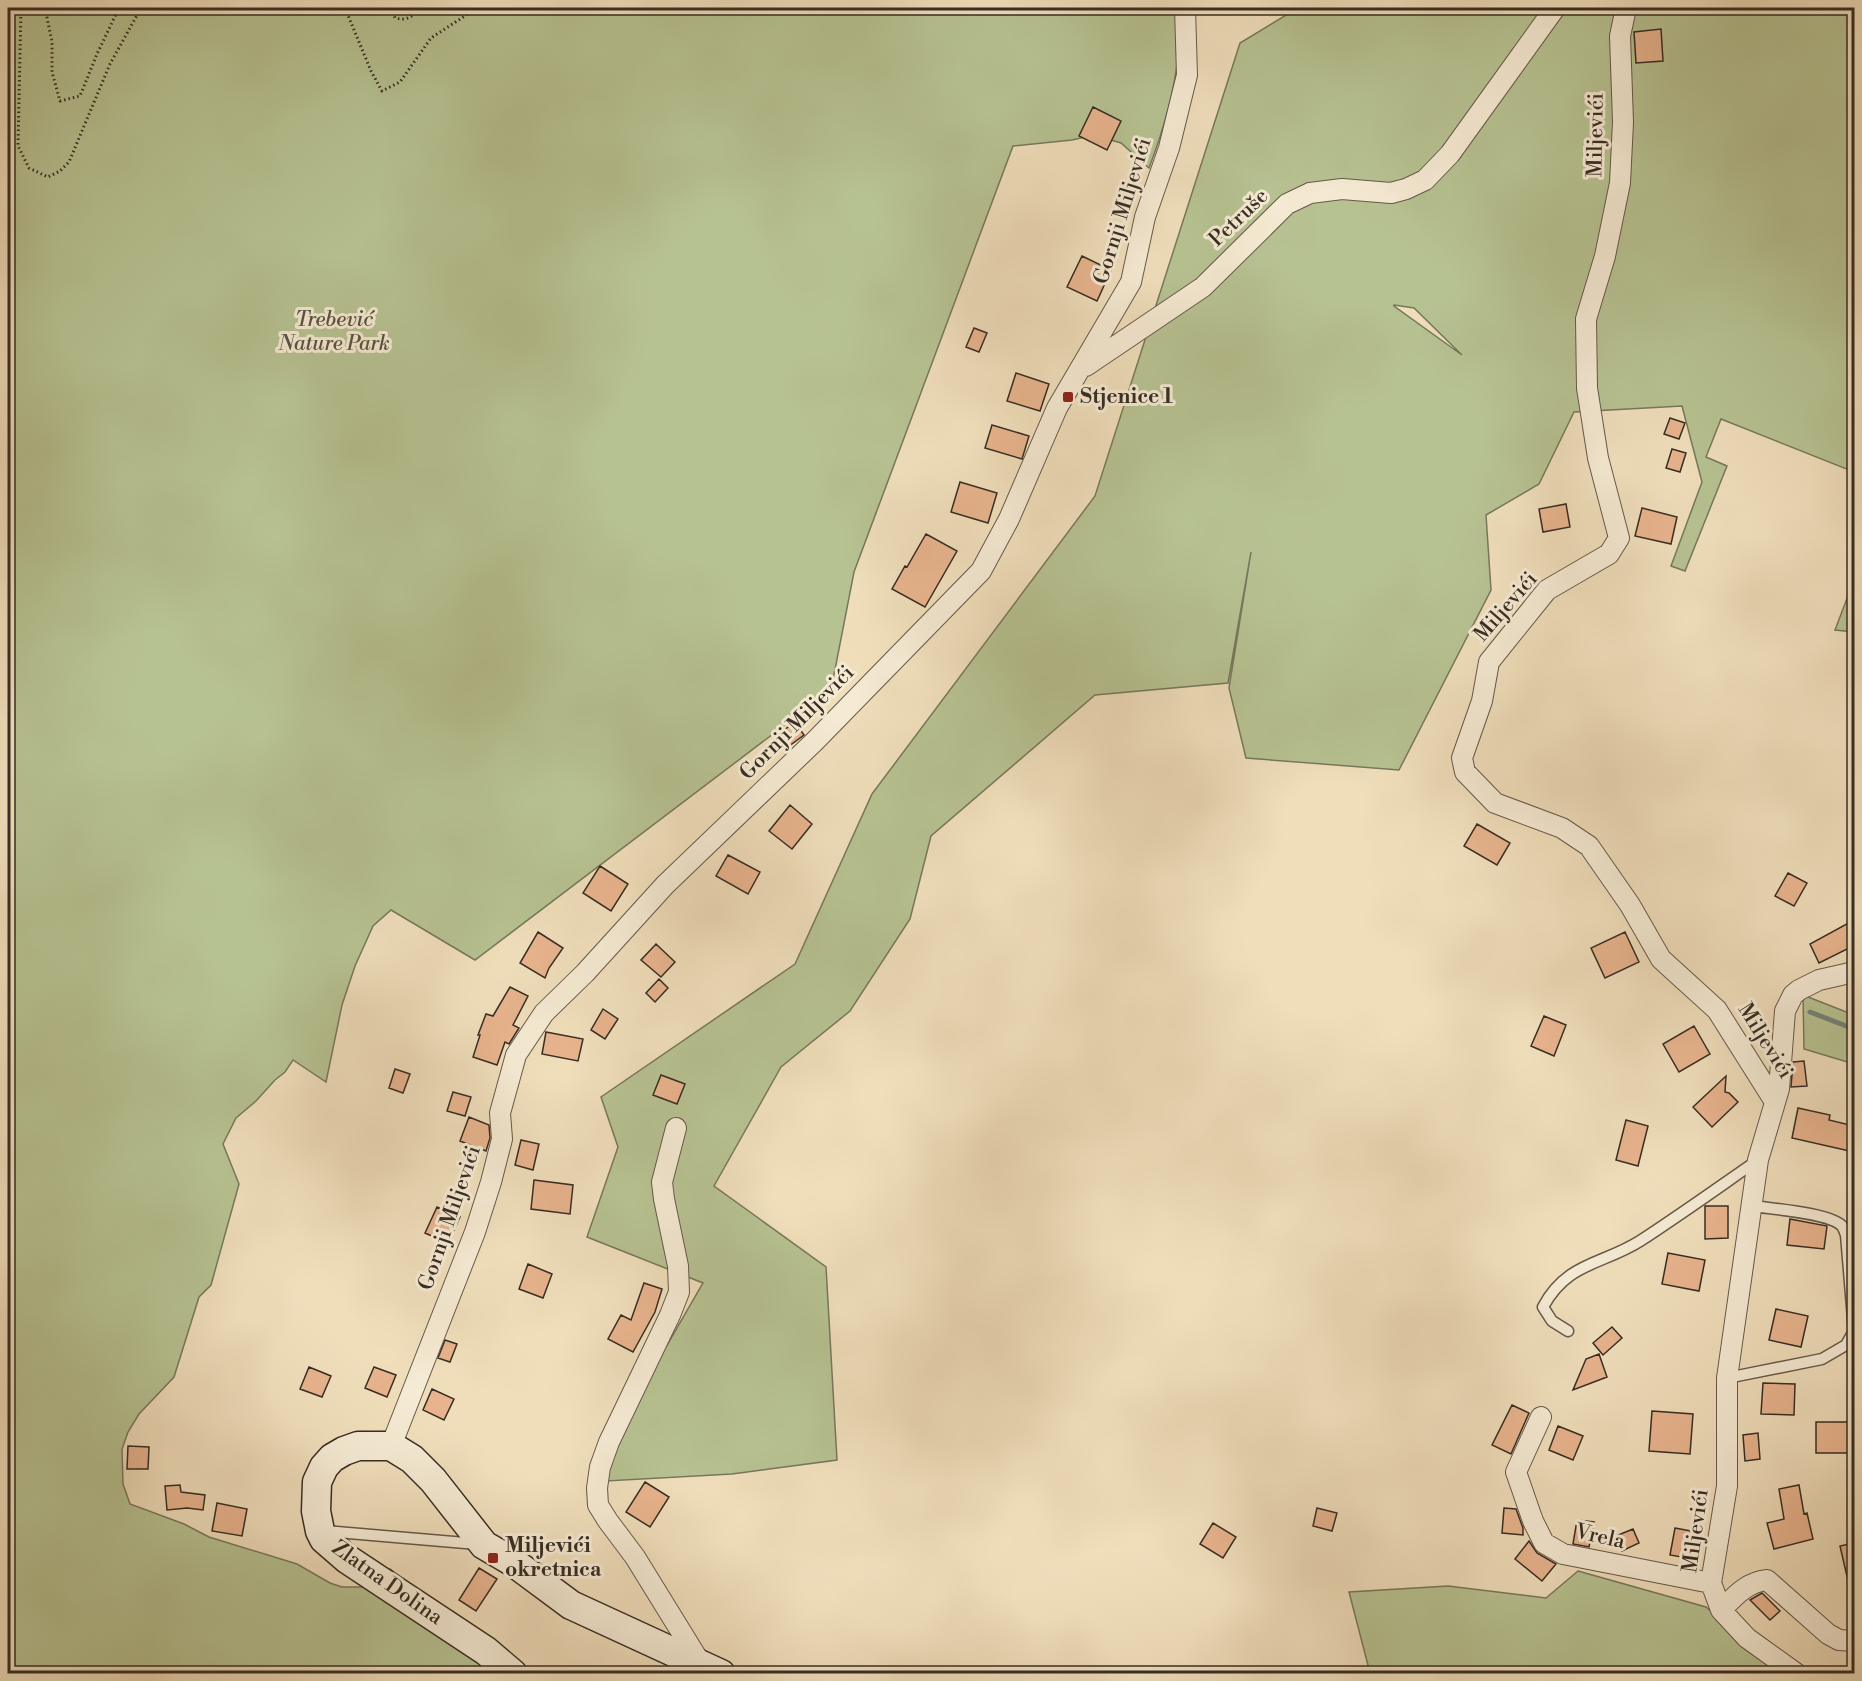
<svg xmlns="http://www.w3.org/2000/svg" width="1862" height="1681" font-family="'Libre Bodoni',serif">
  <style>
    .green { fill: #b7c292; stroke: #77785b; stroke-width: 1.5; fill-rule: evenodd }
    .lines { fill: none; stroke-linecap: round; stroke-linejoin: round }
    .stream { stroke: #73837a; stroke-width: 5 }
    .building { fill: #e8b48e; stroke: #372d24; stroke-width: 1.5 }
    .lane-casing { stroke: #65594a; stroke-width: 13 }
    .street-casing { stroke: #65594a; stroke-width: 22 }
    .secondary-casing { stroke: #372d24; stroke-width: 31 }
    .path { stroke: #372d24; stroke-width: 3; stroke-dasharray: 1.5 3; stroke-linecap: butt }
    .lane { stroke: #f5ead3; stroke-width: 10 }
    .street { stroke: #f5ead3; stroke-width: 20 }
    .secondary { stroke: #f5ead3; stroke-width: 28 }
    .poi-dot { fill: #8f2418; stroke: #f5ead3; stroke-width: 2 }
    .labels { text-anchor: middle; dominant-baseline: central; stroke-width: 6; stroke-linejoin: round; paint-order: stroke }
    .street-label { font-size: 21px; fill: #372d24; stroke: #f5ead3 }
    .park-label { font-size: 21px; font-style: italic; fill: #575240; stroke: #f5ead3 }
    .poi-label { font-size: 21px; font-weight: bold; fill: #372d24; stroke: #f5ead3; text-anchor: start }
  </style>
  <rect width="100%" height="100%" fill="#f0debb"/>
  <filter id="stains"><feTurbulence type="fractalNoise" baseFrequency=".00333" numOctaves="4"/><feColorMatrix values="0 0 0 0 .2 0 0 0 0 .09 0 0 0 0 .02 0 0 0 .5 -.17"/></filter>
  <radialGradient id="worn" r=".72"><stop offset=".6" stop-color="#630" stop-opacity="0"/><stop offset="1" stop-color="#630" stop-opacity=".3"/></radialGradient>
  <path class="green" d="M8,8H1175C1176,23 1179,39 1178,54C1175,93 1163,131 1149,168L1121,143L1094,135L1072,140L1013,146L854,572L831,690L475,960L391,910L373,926L355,966L342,1005L326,1082L293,1060L285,1072L275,1080L256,1101L236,1118L223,1144L239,1184L211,1285L199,1297L174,1377L139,1414L128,1432L122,1449L123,1484L130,1504L184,1524L209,1537L297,1564L330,1583L342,1587H372L390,1569L520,1673L8,1674Z
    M1291,8H1854V472L1721,419L1706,457L1727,466L1685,571L1671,566L1702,482L1682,406L1574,412L1539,484L1486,515L1491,590L1399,770L1246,758L1229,688L1251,552L1228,683L1095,695L931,836L910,919L850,1011L781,1067L714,1186L826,1267L837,1460L732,1474L588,1482L703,1283L587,1237L618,1147L601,1097L795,964L872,794L1095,496L1240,43L1288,14ZM1394,305L1414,308L1462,355L1394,306Z
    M1854,580V632L1835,630Z
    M1803,995L1854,1015V1064L1804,1049Z
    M1578,1571L1706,1607L1783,1673H1370L1349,1592L1448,1586L1546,1598Z"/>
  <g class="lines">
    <path class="stream" d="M1810,1012L1854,1029"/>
  </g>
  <path class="building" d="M1661,29L1663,61L1636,63L1634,32Z
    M1093,107L1121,121L1107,150L1079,136Z
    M1082,256L1111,270L1097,301L1067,287Z
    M974,328L987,333L979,352L966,347Z
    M1016,373L1049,384L1040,411L1007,401Z
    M1670,418L1685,423L1679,439L1664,434Z
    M992,425L1029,436L1022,459L985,448Z
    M1672,449L1686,453L1680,472L1666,468Z
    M960,482L997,493L988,523L951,512Z
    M1566,504L1570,527L1543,532L1539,509Z
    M1642,508L1677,517L1671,544L1635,536Z
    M926,534L957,551L925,607L892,589L905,566L907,567Z
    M795,722L804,735L785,749L776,736Z
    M790,805L812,824L792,849L769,831Z
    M1477,824L1510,843L1497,865L1464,846Z
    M728,855L760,872L748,894L716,876Z
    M600,866L628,884L611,911L583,893Z
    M1788,873L1807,883L1794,906L1775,896Z
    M1854,920V960L1849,948L1819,963L1810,944Z
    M538,932L563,948L549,968L545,978L520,963Z
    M1625,932L1639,962L1605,978L1591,948Z
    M656,944L675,962L661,977L641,960Z
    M659,979L668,988L655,1002L646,993Z
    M510,987L528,996L513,1025L519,1028L509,1044L505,1042L497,1065L473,1057L480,1035H478L486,1014L493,1016Z
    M603,1009L618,1019L605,1039L591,1030Z
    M1544,1016L1566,1025L1554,1056L1531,1046Z
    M1694,1026L1710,1054L1679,1072L1663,1044Z
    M546,1032L583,1039L578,1061L542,1054Z
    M1804,1061L1807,1086L1791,1087L1793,1062Z
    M395,1069L410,1074L403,1093L389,1088Z
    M661,1075L685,1084L677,1104L653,1095Z
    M1726,1076L1725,1092L1729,1093L1738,1102L1712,1127L1693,1107Z
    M453,1092L471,1097L465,1116L447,1111Z
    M1798,1108L1830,1115L1829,1120L1854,1126V1152L1792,1138Z
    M469,1117L489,1125L490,1138L486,1151L460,1141Z
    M1626,1120L1648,1126L1638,1166L1616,1160Z
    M521,1140L539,1144L533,1170L515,1165Z
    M534,1180L573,1185L570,1214L531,1209Z
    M1705,1206H1728V1238L1705,1239Z
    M437,1207L460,1217L448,1243L425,1233Z
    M1790,1219L1827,1226L1824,1249L1787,1245Z
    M1668,1253L1705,1260L1699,1291L1662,1284Z
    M528,1264L552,1274L543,1298L519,1289Z
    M644,1283L662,1289L655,1312L633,1352L608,1339L621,1315L631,1320Z
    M1776,1309L1808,1316L1801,1347L1769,1340Z
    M1612,1327L1622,1338L1603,1355L1593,1343Z
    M445,1340L457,1344L450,1362L438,1358Z
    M1599,1354L1607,1377L1573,1390L1586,1359Z
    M309,1367L331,1376L322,1397L300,1389Z
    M374,1367L396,1375L387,1397L365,1388Z
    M1763,1383L1795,1384L1794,1415L1761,1414Z
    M432,1389L454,1399L444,1420L423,1410Z
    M1512,1405L1529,1413L1511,1454L1492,1445Z
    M1652,1411L1693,1414L1690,1454L1649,1451Z
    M1816,1422H1848V1453H1816Z
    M1558,1426L1583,1436L1573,1460L1549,1450Z
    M1758,1433L1760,1459L1745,1461L1743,1435Z
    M128,1446L149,1447L148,1469H127Z
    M645,1482L669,1497L650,1527L626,1512Z
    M180,1485L181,1492L205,1495L203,1510L187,1508L167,1510L165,1486Z
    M1799,1485L1804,1514L1807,1513L1813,1539L1774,1549L1767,1523L1784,1519L1779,1489Z
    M217,1503L247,1509L242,1536L212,1531Z
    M1317,1508L1337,1513L1332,1531L1313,1526Z
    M1504,1508L1516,1509L1523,1528V1535L1502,1533Z
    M1577,1520L1594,1522L1589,1547L1573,1544Z
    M1213,1523L1236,1537L1223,1558L1200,1544Z
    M1675,1528L1702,1533L1698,1560L1670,1555Z
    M1633,1529L1639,1543L1622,1551L1616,1536Z
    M1529,1541L1537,1553L1556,1564L1542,1581L1515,1559Z
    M1854,1543V1584L1849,1585L1840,1546Z
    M479,1568L497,1579L476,1611L459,1600Z
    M1762,1593L1780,1611L1770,1620L1750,1600Z"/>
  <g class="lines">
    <defs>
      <path id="lane" d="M1568,1331L1552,1321L1543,1307C1567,1262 1602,1265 1640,1241C1680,1215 1719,1187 1758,1160
        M1727,1378L1822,1359L1846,1345L1854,1331L1846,1235C1845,1232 1844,1229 1842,1226C1830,1213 1772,1209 1753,1206
        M325,1531L477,1544"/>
      <path id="street" d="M1626,8L1620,36L1623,122L1620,183L1605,256L1586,319L1587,388L1598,458L1619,538L1609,554L1547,590L1489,662L1482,701L1462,758L1465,772L1495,803L1562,828L1589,846L1630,905L1661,959L1717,1010L1775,1102
        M1086,366L1203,287L1287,204L1310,193L1342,189L1391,193L1406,189L1425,180L1450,154L1555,8
        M676,1128L662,1182L664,1199L678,1266L679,1292L670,1315L609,1442L600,1467L597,1488L598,1505L608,1521L635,1557L701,1664
        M1541,1417L1516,1472L1533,1521L1544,1543L1563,1554L1711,1583
        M391,1446L475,1232L491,1182L502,1139L500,1113L516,1055L544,1013L585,973L665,885L815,741L981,571L1009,519L1057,408L1131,282L1145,217L1169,148L1187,75L1185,8
        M1721,1610C1735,1596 1747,1582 1767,1580L1828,1634L1839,1640L1854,1641
        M1797,1674L1747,1638L1721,1610L1711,1583L1727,1486V1378L1758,1160L1779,1089L1785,1011L1793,995L1799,990L1819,980L1854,972"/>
      <path id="secondary" d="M513,1674L486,1651L347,1559L324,1539L320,1531L316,1511L317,1482L324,1467L332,1458L344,1451L358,1446H391L412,1459L433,1480L484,1545L513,1562L571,1605L721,1674"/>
    </defs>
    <use href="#lane" class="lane-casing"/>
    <use href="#street" class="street-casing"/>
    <use href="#secondary" class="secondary-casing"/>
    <path class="path" d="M21,8L18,146L29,168L48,177L60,171L69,162L110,64L141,8
      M45,8L52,42V72L60,101L80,96L97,54L119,8
      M345,8L371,71L382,91L400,82L431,38L471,12L475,8
      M391,8L395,18C406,21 413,17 419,8"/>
    <use href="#lane" class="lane"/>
    <use href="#street" class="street"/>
    <use href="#secondary" class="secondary"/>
  </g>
  <g class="poi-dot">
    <rect x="1062" y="391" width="12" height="12" rx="3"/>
    <rect x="487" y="1552" width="12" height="12" rx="3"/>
  </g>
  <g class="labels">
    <g class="street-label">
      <text transform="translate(1596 135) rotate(-89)">Miljevići</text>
      <text transform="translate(1123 211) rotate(-73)">Gornji Miljevići</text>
      <text transform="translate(1239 218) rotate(-44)">Petruše</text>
      <text transform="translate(1506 607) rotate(-49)">Miljevići</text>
      <text transform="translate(797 723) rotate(-45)">Gornji Miljevići</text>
      <text transform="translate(1765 1041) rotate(58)">Miljevići</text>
      <text transform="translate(450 1218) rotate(-71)">Gornji Miljevići</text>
      <text transform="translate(1696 1531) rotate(-82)">Miljevići</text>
      <text transform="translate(1600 1537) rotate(13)">Vrela</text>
      <text transform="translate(387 1583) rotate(35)">Zlatna Dolina</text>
    </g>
    <g class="park-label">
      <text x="334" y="320">Trebević<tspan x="334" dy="24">Nature Park</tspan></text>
    </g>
    <g class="poi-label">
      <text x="1080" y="397">Stjenice 1</text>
      <text x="505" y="1546">Miljevići<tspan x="505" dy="24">okretnica</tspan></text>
    </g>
  </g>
  <rect width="1862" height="1681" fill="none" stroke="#f0debb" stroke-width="30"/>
  <rect x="9" y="9" width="1844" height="1663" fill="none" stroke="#372d24" stroke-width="3"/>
  <rect x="15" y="15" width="1832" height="1651" fill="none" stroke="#372d24" stroke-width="1.5"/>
  <rect width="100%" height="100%" filter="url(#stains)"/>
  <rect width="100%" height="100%" fill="url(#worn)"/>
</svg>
